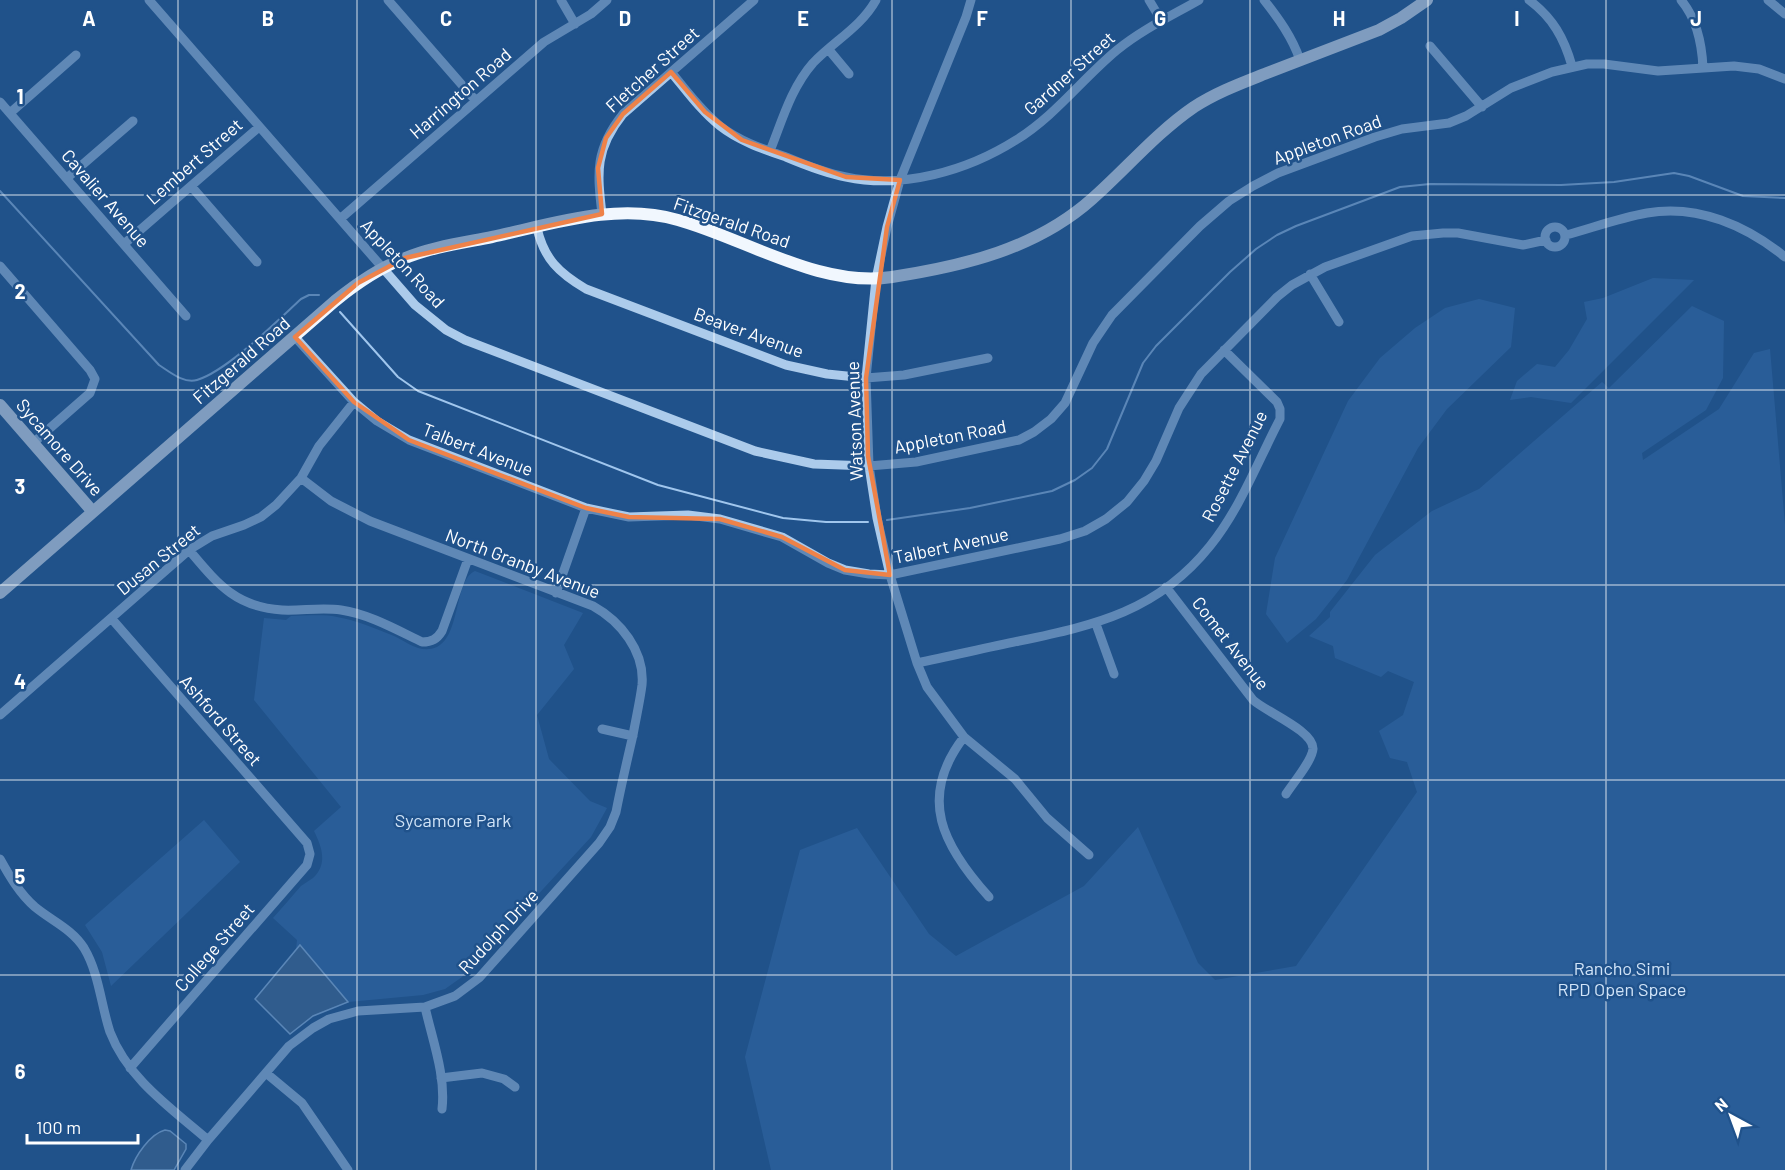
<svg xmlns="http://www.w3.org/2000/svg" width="1785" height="1170" font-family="Barlow,sans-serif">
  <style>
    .green { fill: #346ca8 }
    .water { fill: #436890; stroke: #a0c6ed; stroke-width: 1.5 }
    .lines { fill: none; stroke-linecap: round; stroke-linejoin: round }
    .stream { stroke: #a0c6ed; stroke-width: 2 }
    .minor { stroke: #accbeb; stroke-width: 9 }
    .major { stroke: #f1f7fe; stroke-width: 12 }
    .marked { fill: none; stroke: #ee8249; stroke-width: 4.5; stroke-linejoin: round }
    .grid { fill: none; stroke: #fff; stroke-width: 1.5; stroke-opacity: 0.55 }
    .labels { text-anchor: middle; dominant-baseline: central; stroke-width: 5; stroke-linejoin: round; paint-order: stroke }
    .street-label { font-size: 18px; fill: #fff; stroke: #20528b }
    .park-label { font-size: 18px; fill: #d1e4f8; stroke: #20528b }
    .grid-label { font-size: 20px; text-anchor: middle; font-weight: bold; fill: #fff; stroke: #20528b; stroke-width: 5; stroke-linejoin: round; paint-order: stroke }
  </style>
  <rect width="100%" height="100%" fill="#20528b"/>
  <path class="green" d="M1653,278L1694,280L1571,403L1531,397L1510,400L1517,381L1537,364L1555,367L1569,350L1587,319L1584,302L1603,298Z
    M1479,299L1515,308L1511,347L1447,409L1418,448L1347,580L1316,619L1287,643L1266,614L1275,558L1348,401L1380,358L1415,328L1445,308Z
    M1692,306L1724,321L1723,378L1706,410L1642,453L1643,460L1719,409L1754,353L1770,349L1785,525V1170H771L745,1057L800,850L857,828L929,934L956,956L1084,886L1138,827L1198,963L1215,980L1296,966L1417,792L1407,762L1390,758L1379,731L1403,715L1414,682L1388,671L1381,677L1335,658L1333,646L1309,636L1330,617V612L1375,555L1432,511L1479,489L1602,382L1609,388Z
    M475,571L583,613L564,645L574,669L537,715L549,759L590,801L607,808L591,837L462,977L445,989L423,995L348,1002L300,945L296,950L297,940L273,918C283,907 292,896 301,886C305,883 309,881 313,878C328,864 322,847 314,831L341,807L254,700L264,618L286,620L291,616C306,616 322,614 337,617C356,620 376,629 394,636C408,643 421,654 437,647C461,635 454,580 475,571Z
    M204,820L240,862L111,986L102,952L85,925Z"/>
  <path class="water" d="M300,945L348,1002L313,1016L290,1034L255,999Z
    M165,1130L170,1131L186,1144V1149L174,1170H131C135,1156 150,1134 165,1130Z"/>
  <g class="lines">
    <path class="stream" d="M0,191L159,365C170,372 184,384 197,380C227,371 277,321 301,299L309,295H319
      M340,312L398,377L418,391L658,485L783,518L826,522H868
      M887,520L970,508L1052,491L1075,480L1092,468L1107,449L1143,363L1156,346L1230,272L1256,249L1277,235L1296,226L1400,187L1430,184L1561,185L1614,182L1674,173L1689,176L1743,196L1785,198"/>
    <path class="minor" d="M149,0L415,305L446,330L465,340L755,451L814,464L869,466L916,462L1019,440L1034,432L1051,419L1065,403L1093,343L1112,315L1200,226L1229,201L1253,186L1278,173L1375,137L1402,129L1449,123L1466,116L1511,88L1552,72L1587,64H1604L1658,71L1734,66L1759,69L1785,79
      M388,0L476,101
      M561,0L575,24
      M971,0L966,17L900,180L887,227L876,279L866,378L869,466L877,518L890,575L917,663L927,687L964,737L1015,779L1047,818L1089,855
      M1149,0L1161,20
      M1264,0C1279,19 1292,37 1300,60
      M1529,0C1553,18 1564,38 1572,66
      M1681,0C1697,19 1702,44 1703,68
      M1768,0L1785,14
      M1430,46L1482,107
      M829,50L849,74
      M671,72C686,90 701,111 720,126C739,141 763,149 786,157C805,165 825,173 846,177C903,189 967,171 1016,140C1055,116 1082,79 1117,50C1143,29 1171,16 1199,0
      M0,102L186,316
      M10,113L76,55
      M770,151C782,121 791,88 813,63C834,41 861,27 876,0
      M67,178L133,121
      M191,186L257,262
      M602,214C597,172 595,149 623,114L754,0
      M340,219L544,42L591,14L607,0
      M1545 237a10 10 0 1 1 20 0a10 10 0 1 1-20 0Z
      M537,228C544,259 559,273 586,289L786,365L827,374L866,378L904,375L988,358
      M1566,235C1592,228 1619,218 1647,213C1698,204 1747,226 1785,257
      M124,244L259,127
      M0,266L90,370L95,379L90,393L33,443
      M1310,274L1339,322
      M295,337L354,402L377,421L409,440L586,508L629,517L688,515L720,519L782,537L828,563L845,570L869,574L890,575L1060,539L1085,531L1106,519L1127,502L1144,481L1156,461L1179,408L1201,374L1277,297L1292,285L1325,267L1412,236L1443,233H1458L1523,245L1546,240
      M189,550C217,583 235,607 282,610C302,611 321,607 341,610C369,614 397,630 422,642C432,642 437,639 442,631L468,559
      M1166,587L1253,700C1266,712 1314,731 1313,749C1312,761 1293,783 1286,794
      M556,593L586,508
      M111,618L307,843L310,854L307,865L130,1068
      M1096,624L1114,674
      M917,663C951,656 985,648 1019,641C1096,625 1158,611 1210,546C1240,509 1258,461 1280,419V409L1277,402L1224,350
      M0,715L189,550L212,536L244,525L261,517L276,505L301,478L319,446L354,402
      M602,729L633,736
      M964,737C917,798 943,846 989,897
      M0,859C10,877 20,894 35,907C52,921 72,929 84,948C99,973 101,1005 110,1032C128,1079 171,1108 208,1140
      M425,1007C432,1039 446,1075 442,1109
      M266,1073L302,1103L348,1170
      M441,1078L482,1073L504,1079L515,1087
      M185,1170L208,1140L289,1046L313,1028L329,1019L358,1011L425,1007L455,996L479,978L599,843L610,827L616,812C621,786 627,761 633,735C636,718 640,701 642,685C645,651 620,621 593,606L370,521L331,501L301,478"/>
    <path class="major" d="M0,405L93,512
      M0,593L335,301C356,284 377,269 403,259C431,247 462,243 492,237C552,224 617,202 678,220C746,239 820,288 892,277C963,266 1036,249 1092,199C1126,169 1156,133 1194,107C1217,92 1242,83 1267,73C1304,59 1342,44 1379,30L1401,18L1427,0"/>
  </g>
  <path d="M0 0H1785V1170H0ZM671,72L705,112L742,140L846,177L900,180L887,227L866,378L868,456L890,575L845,570L782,537L720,519L629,517L586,508L409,440L354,402L295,337L358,283L405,258L602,214L598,168L606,138L623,114Z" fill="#20528b" fill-opacity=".55" fill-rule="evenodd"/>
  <path class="marked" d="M671,72L705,112L742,140L846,177L900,180L887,227L866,378L868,456L890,575L845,570L782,537L720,519L629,517L586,508L409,440L354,402L295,337L358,283L405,258L602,214L598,168L606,138L623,114Z"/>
  <path class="grid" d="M178,0V1170M357,0V1170M536,0V1170M714,0V1170M892,0V1170M1071,0V1170M1250,0V1170M1428,0V1170M1606,0V1170M0,195H1785M0,390H1785M0,585H1785M0,780H1785M0,975H1785"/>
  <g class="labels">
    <g class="street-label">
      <text transform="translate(652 69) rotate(-42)">Fletcher Street</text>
      <text transform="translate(1069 73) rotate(-42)">Gardner Street</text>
      <text transform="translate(460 93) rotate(-41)">Harrington Road</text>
      <text transform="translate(1327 139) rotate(-20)">Appleton Road</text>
      <text transform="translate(194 161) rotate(-41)">Lembert Street</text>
      <text transform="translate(106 198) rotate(49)">Cavalier Avenue</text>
      <text transform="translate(732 222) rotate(19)">Fitzgerald Road</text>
      <text transform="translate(403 263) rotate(47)">Appleton Road</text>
      <text transform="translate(749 332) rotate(20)">Beaver Avenue</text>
      <text transform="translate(241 360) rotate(-41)">Fitzgerald Road</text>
      <text transform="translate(854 421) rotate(-92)">Watson Avenue</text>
      <text transform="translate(950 436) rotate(-11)">Appleton Road</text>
      <text transform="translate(60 447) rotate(49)">Sycamore Drive</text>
      <text transform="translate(478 449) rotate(21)">Talbert Avenue</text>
      <text transform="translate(1234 466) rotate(-63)">Rosette Avenue</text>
      <text transform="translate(951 545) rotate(-12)">Talbert Avenue</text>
      <text transform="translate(158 559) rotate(-39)">Dusan Street</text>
      <text transform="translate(523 563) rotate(21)">North Granby Avenue</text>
      <text transform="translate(1231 643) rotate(52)">Comet Avenue</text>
      <text transform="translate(221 720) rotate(49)">Ashford Street</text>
      <text transform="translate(498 931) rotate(-47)">Rudolph Drive</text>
      <text transform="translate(214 947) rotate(-49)">College Street</text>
    </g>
    <g class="park-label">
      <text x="453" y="820">Sycamore Park</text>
      <text x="1622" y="968">Rancho Simi<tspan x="1622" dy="21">RPD Open Space</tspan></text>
    </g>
  </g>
  <g class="grid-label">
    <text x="89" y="26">A</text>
    <text x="268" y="26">B</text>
    <text x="446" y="26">C</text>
    <text x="625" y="26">D</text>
    <text x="803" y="26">E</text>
    <text x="982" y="26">F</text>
    <text x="1160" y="26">G</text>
    <text x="1339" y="26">H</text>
    <text x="1517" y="26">I</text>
    <text x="1696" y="26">J</text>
    <text x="20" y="104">1</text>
    <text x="20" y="299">2</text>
    <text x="20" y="494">3</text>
    <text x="20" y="689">4</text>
    <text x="20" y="884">5</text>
    <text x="20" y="1079">6</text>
  </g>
  <g transform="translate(1731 1116) rotate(319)" stroke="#20528b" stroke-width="4.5" paint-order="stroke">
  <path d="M0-4.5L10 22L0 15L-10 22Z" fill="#ffffff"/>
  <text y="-9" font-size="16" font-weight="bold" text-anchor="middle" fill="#ffffff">N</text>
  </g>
  <path d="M27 1134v9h111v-9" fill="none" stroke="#ffffff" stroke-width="3"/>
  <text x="36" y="1134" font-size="18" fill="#ffffff" stroke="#20528b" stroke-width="4.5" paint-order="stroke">100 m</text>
</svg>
